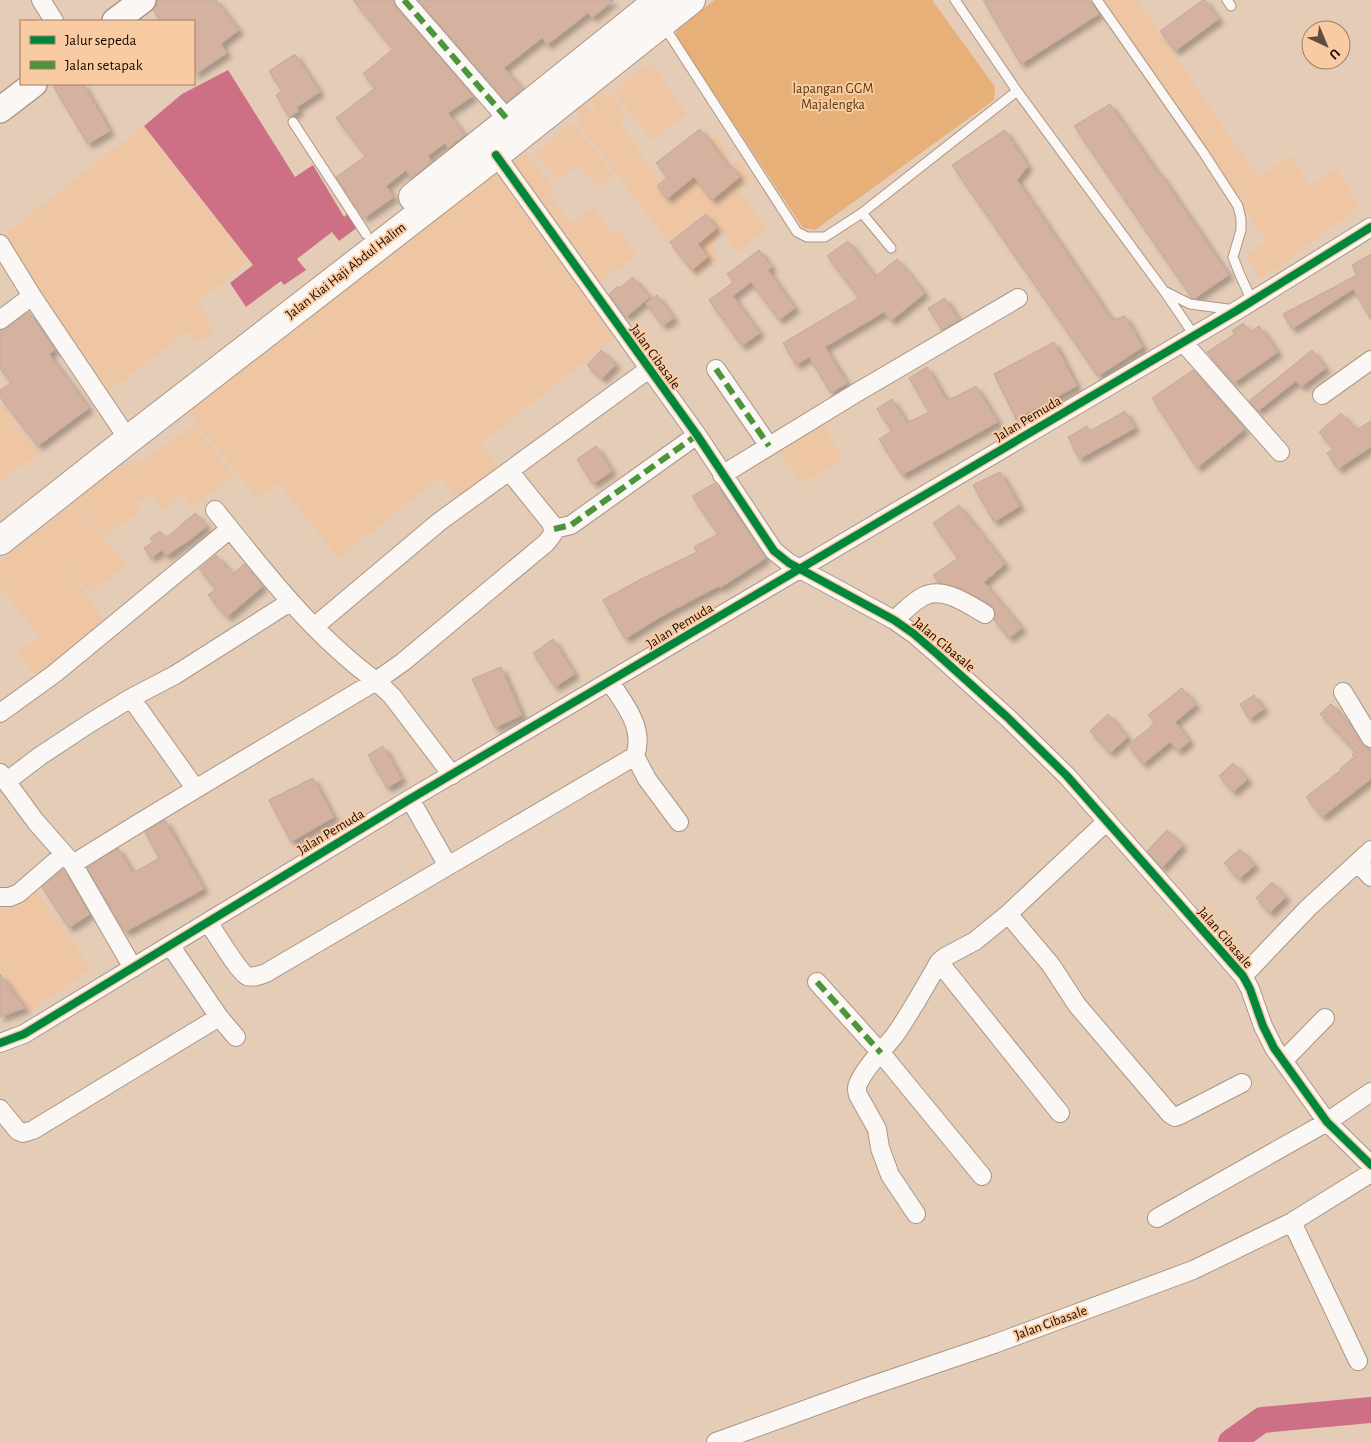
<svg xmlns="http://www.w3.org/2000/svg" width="1371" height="1442" font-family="'Alegreya Sans',sans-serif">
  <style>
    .built { fill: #eec6a4 }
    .green { fill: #e8b079 }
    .water { fill: #cd7085 }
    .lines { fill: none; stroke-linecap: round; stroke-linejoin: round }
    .river { stroke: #cd7085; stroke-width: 26 }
    .building { fill: #d4b29f; stroke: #c0aa9d; filter: url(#shadow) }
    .lane-casing { stroke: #a99685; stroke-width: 11 }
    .street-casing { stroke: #a99685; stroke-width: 20 }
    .secondary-casing { stroke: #a99685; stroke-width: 28 }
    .primary-casing { stroke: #a99685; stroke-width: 30 }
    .lane { stroke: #fbf7f4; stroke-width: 9 }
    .street { stroke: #fbf7f4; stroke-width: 18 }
    .secondary { stroke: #fbf7f4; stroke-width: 25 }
    .primary { stroke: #fbf7f4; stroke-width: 28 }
    .quiet { stroke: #4b9639; stroke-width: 6; stroke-dasharray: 12 6; stroke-linecap: butt }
    .cycleway-casing { stroke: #f9cba3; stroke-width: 11 }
    .cycleway { stroke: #00873e; stroke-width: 8 }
    .labels { text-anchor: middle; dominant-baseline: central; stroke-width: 4; stroke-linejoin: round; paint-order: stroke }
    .park-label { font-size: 14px; fill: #5d380e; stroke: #f9cba3 }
    .street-label { font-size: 14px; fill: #180900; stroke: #f9cba3 }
  </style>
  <defs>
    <filter id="shadow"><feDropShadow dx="4.5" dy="4.5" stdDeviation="2.5" flood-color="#0004"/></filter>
  </defs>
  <rect width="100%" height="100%" fill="#e5ccb7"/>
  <path class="built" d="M1100,0H1137L1258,177L1292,156L1310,185L1338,169L1360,207L1261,279L1246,257L1266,240Z
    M651,62L687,114L652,140L614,91Z
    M600,92L606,98L611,93L626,116L619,122L660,180L716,136L730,153L705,174L710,180L738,160L751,178L739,190L767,228L738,253L722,232L711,242L718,259L695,277L576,120L580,118L575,111L584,104L591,111L596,107L591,98Z
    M573,123L614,176L599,187L579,166L557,179L535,153Z
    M143,126L248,261L199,302L208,316L205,321L214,333L197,343L187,332L109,391L67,334L3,236Z
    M526,153L554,188L549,195L571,224L594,208L613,233L620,230L637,256L594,285L508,165Z
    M492,167L623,331L481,444L503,472L462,505L440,477L339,558L279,483L258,499L188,412Z
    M0,404L39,454L0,481Z
    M822,421L843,460L800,483L777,446Z
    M194,425L234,476L192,508L182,495L163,510L152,493L136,503L127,492L141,511L105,537L71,496L118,455L127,468L150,456Z
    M74,504L127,566L90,592L50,547L89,597L106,626L35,675L17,653L39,637L0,586V561Z
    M37,890L91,969L30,1012L0,970V913Z"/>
  <path class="green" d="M715,0H932L995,87L994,100L815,230L803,228L675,35L679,27Z"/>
  <path class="water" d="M228,70L295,177L313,165L344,217L348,213L358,227L339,241L332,232L297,259L306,270L284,285L281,281L246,307L230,283L253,265L144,126L182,94Z"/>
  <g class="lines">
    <path class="river" d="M1231,1442L1262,1420L1371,1410"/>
  </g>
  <path class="building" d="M157,0H216L239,30L221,44L227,53L194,75V21H160L153,10L156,6Z
    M353,0H394L396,7L473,96L448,113L465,135L448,148L445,143L428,156L432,162L411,179L406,170L386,186L394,197L364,218L336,177L366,156L336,118L375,88L363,74L393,49Z
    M418,0H614L592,18L588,13L547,45L542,38L504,68L523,89L507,102Z
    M983,0H1089L1099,14L1021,64Z
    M1203,0H1205L1219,19L1175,51L1160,31Z
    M295,54L320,92L297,107L299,111L289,117L276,95L282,91L269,71Z
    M52,84H83L110,131L88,144Z
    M1110,104L1160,176L1161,175L1229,275L1195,298H1192L1074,126Z
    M700,129L730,168L732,167L740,177L712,200L694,177L667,199L657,186L668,177L656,163Z
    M1005,130L1028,166L1017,180L1112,320L1125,316L1143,347L1098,376L952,165Z
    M706,214L717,228L698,244L708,257L692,270L670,242Z
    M848,241L875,277L897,259L925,293L891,321L884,312L825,347L847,383L831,393L809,357L796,365L783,343L859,298L827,256Z
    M759,250L772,267L768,270L795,308L779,320L751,282L733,296L760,333L742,346L709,300L734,282L727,274Z
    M1371,254V319L1353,289L1292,329L1283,314L1357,275L1352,265Z
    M633,277L650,297L626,317L609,294L618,286L620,288Z
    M657,295L674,318L663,326L646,303Z
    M945,298L959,320L942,330L928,308Z
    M29,312L55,350L49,354L89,408L38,446L0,397V390L11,383L0,368V330L6,328Z
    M1243,323L1250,332L1259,326L1278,352L1234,383L1207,352L1235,334L1232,331Z
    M1054,342L1077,386L1016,419L994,374Z
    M601,350L616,364L602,379L587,365Z
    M1312,350L1326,368L1301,387L1296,381L1258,411L1249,401Z
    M927,367L947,401L976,386L998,422L902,475L879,439L892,431L877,409L892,399L907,423L929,412L909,378Z
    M1193,370L1245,429L1197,468L1152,398Z
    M1125,411L1135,428L1079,459L1068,437L1087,426L1090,431Z
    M1341,413L1356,430L1371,421V447L1338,469L1327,453L1334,449L1319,432Z
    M596,446L612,471L593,484L577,459Z
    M1000,472L1020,506L994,522L973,485Z
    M715,483L766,558L720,588L719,586L662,616L625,639L603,600L639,580L697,552L694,547L718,534L692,496Z
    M959,505L1005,564L984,582L1022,628L1009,638L994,620L996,614L991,605L960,588L939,583L933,575L958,558L933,523Z
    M195,513L207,526L191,539L166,556L162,550L151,558L144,548L153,542L150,538L160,531L166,538Z
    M216,555L233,574L244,564L263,586L227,617L208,595L216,589L199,569Z
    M553,639L575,674L555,687L533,653Z
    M501,667L522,715L495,728L472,679Z
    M1182,688L1196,705L1175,722L1190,741L1178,751L1170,742L1143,764L1128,745L1155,723L1148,715Z
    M1254,695L1264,709L1249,719L1240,704Z
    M1331,704L1352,726L1371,755V779L1322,817L1306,797L1341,770L1340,769L1354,757L1352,755L1356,752L1320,714Z
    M1108,714L1128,737L1110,753L1090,731Z
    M383,746L402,779L387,788L368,755Z
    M1233,763L1248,779L1233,792L1219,776Z
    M313,778L334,817L291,842L269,800Z
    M165,820L204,889L125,932L87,868L118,848L133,873L159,858L145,832Z
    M1167,830L1183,845L1162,868L1147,851Z
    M1240,849L1255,865L1239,879L1224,863Z
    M63,869L90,914L69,928L42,887Z
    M1272,882L1286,897L1270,913L1256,898Z
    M0,974L25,1008L0,1017Z"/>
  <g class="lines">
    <defs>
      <path id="lane" d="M955,0L1017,91L1164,291L1194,335
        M1097,0L1203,152L1238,206L1241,219V230L1233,257L1240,275L1252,301
        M1227,0L1231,6
        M664,26L797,232L807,237H825L862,213L1017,91
        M293,122L366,234
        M862,213L891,248
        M1166,292L1190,304L1235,310"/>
      <path id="street" d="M41,0L54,21
        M404,0L508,120
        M496,155L697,435L774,551L789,563L894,620L914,634L936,653L1007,717L1067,776L1243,976L1250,989L1263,1026L1274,1048L1327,1122L1371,1165
        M0,244L32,296L120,427
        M0,320L32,296
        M1183,342L1280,452
        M716,369L769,446
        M1322,395L1371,360
        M722,475L856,393L1018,298
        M215,510C264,571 312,634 376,681L403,662L546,543L553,534L552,524L509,471
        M554,529L571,525L697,435
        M894,620C903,613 913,601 924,596C943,586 969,605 985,614
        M314,627L439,522L649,369
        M610,682C625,705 645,728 635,756L647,779L679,822
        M1343,692L1371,738
        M131,698L195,788
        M0,713L54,674L230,529
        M0,773L36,822L73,864
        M7,781L40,756L90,723L131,698L175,675L290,602
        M410,799L448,866
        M1107,821L1008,914L1051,965L1077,1005L1170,1114L1175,1117L1180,1115L1242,1083
        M1358,863L1371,877
        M0,897H10L19,893L64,854
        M208,922C215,932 238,971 247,976C254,978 260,975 266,973L635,756
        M170,945L219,1017L236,1037
        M939,962L1060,1113
        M133,968L73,864C173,801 275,742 376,681L392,696L452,775
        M1243,976L1308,908L1371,850
        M817,982L881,1053L982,1176
        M0,1043L24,1034L410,799L1236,311L1371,227
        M1283,1061L1325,1018
        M0,1109L18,1131L23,1133L33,1130L219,1017
        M916,1214L890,1175L880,1148L877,1129L858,1095C857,1091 856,1088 858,1084C865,1067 884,1049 895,1035C911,1012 925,987 939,962L945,957L975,941L1008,914
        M1157,1218L1327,1122L1371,1092
        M1292,1222L1358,1361
        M716,1442L862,1389L994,1344L1193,1270L1292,1222L1371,1173"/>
      <path id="secondary" d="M115,21L143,0
        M0,110L34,84"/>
      <path id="primary" d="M413,197L659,0
        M0,541L128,440L496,155L691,0"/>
    </defs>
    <use href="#lane" class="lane-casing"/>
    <use href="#street" class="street-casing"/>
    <use href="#secondary" class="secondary-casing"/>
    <use href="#primary" class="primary-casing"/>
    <use href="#lane" class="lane"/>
    <use href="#street" class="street"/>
    <use href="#secondary" class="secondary"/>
    <use href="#primary" class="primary"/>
    <path class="quiet" d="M404,0L508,120
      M716,369L769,446
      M554,529L571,525L697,435
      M817,982L881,1053"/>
    <defs>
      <path id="cycleway" d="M496,155L697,435L774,551L789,563L894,620L914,634L936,653L1007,717L1067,776L1243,976L1250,989L1263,1026L1274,1048L1327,1122L1371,1165
        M0,1043L24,1034L410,799L1236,311L1371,227"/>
    </defs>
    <use href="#cycleway" class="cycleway-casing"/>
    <use href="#cycleway" class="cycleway"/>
  </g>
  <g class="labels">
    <g class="park-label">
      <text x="833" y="89">lapangan GGM<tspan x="833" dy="16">Majalengka</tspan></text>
    </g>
    <g class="street-label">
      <text transform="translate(346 271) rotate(-38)">Jalan Kiai Haji Abdul Halim</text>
      <text transform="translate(655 357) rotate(54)">Jalan Cibasale</text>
      <text transform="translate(1028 419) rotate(-31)">Jalan Pemuda</text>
      <text transform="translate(680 626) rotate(-31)">Jalan Pemuda</text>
      <text transform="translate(944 645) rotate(40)">Jalan Cibasale</text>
      <text transform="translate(331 832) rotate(-31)">Jalan Pemuda</text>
      <text transform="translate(1225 938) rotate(49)">Jalan Cibasale</text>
      <text transform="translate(1051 1323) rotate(-20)">Jalan Cibasale</text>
    </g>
  </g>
  <rect x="20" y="20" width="175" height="65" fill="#f9cba3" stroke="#9f7d62"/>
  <rect x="30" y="36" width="25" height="8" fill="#00873e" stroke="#9f7d62"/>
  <text x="65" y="45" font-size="15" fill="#180900">Jalur sepeda</text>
  <rect x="30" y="61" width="25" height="8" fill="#4b9639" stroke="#9f7d62"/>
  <text x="65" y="70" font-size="15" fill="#180900">Jalan setapak</text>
  <g transform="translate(1326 45) rotate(136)"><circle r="24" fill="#f9cba3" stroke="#9f7d62"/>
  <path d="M0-4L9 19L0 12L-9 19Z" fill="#604d40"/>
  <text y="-8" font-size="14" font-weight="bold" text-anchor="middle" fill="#180900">U</text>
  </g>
</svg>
